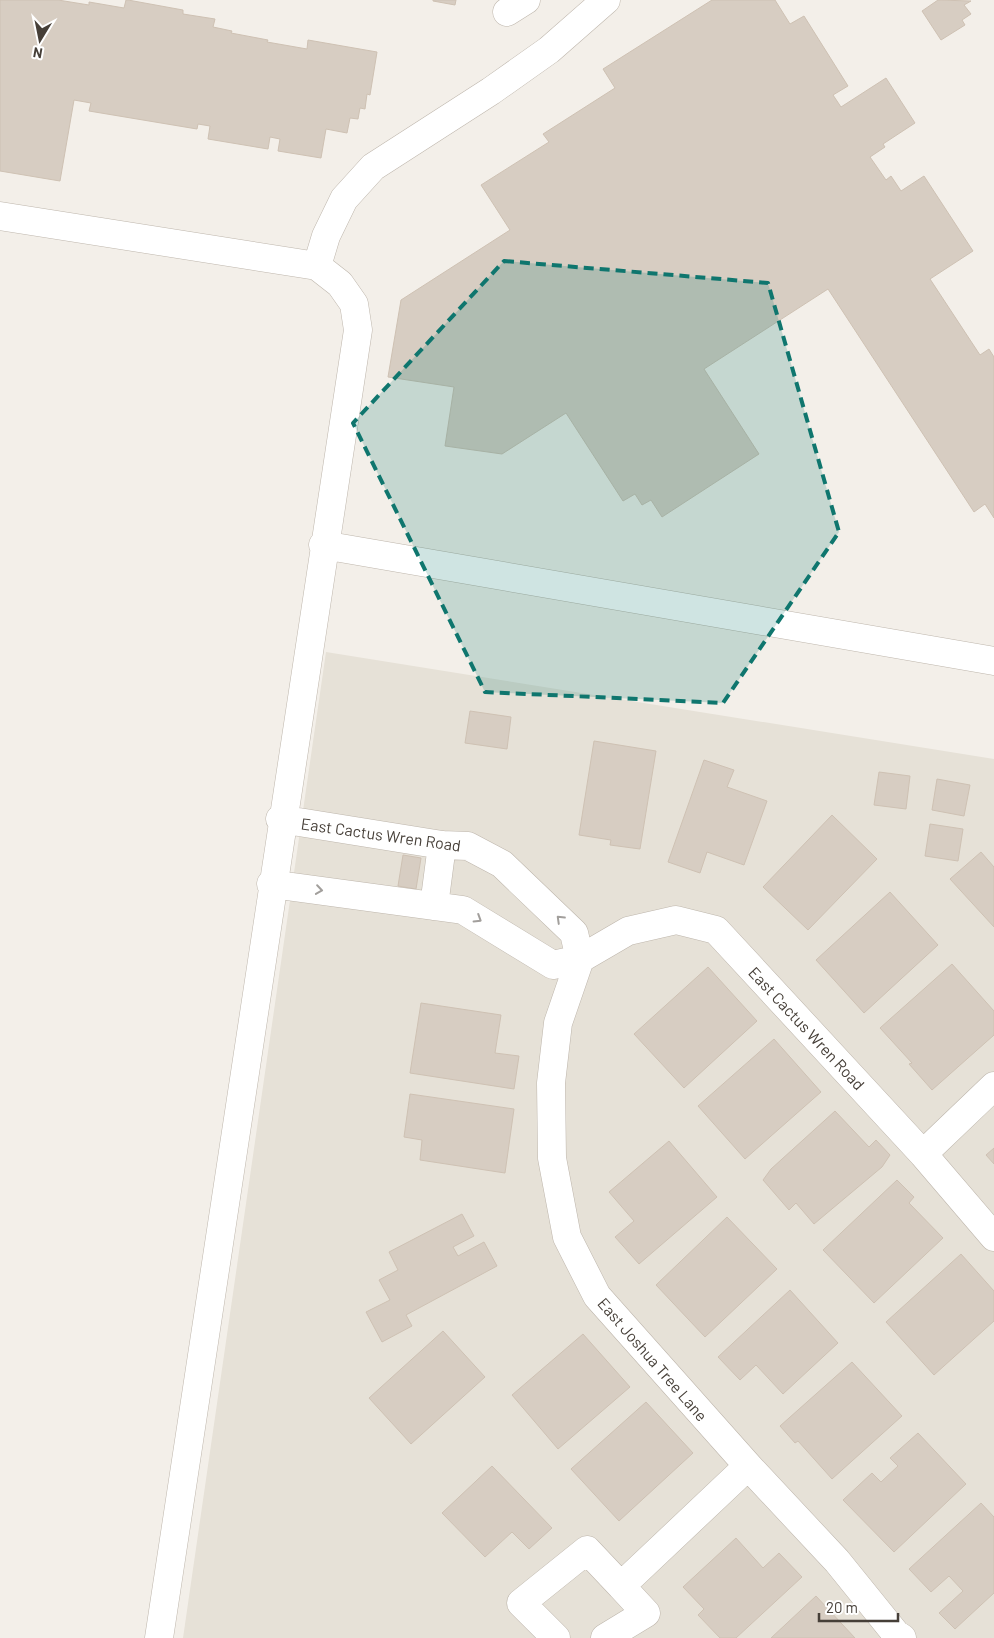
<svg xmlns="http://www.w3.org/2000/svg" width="994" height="1638" font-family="Barlow,sans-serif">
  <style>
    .residential { fill: #e6e1d7 }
    .building { fill: #d7cdc2; stroke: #cec1b3 }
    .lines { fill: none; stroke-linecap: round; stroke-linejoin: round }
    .minor-casing { stroke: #beb6ac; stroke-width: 29 }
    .minor { stroke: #fff; stroke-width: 28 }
    .oneway { stroke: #a29f9c }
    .marked { fill: #0f766e; fill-opacity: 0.2; stroke: #0f766e; stroke-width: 4; stroke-dasharray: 10 6; stroke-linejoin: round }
    .labels { text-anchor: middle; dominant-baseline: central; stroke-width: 4; stroke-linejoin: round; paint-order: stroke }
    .street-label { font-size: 16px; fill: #463f38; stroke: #fff }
  </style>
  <rect width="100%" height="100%" fill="#f3efe9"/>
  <path class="residential" d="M326,652L994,759V1638H183Z"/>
  <path class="building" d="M0,0H58L89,5V2L124,8L126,0H128L183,10V14L215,19L213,27L232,31L231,33L268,40L267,42L307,49L308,40L377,52L370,95L367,94L365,109L360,108L358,119L350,118L347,133L326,129L321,158L278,151L280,139L270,137L268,149L208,139L210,126L198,124L197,129L89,111L91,103L74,100L60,181L0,171Z
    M433,0H456L455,5L433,1Z
    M712,0H775L790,24L804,16L848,86L833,95L841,107L886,78L915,123L883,144L885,147L870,157L886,180L891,176L901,191L924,176L973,251L930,279L980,355L989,349L994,357V518L985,504L974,512L828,289L704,369L759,454L662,517L651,500L642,505L635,494L623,501L566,413L502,454L445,446L454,387L388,377L401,300L510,230L481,185L549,142L543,134L615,88L603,69Z
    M938,0L971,1L964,5L971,14L962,20L965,25L941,40L922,11Z
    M470,711L511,717L507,749L465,743Z
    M594,741L656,751L640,849L610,845L611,840L579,835Z
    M704,760L734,770L727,787L767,801L744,865L707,852L700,873L668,862Z
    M879,772L910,776L906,809L874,805Z
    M937,779L970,785L964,816L932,810Z
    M832,815L877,859L808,930L763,887Z
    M930,824L963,829L958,861L925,856Z
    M981,852L994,867V927L950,879Z
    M403,855L421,858L416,889L398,886Z
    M890,892L938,945L864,1013L816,960Z
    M952,964L994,1011V1035L932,1090L909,1064L912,1063L880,1028Z
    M708,967L757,1021L684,1088L634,1034Z
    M421,1003L501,1015L495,1053L519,1056L514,1089L410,1073Z
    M774,1039L821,1092L745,1159L698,1106Z
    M410,1094L514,1109L505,1173L420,1160L422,1140L404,1137Z
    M835,1111L869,1147L876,1140L890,1155L882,1167L814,1224L796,1203L789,1210L763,1180L771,1169Z
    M669,1141L717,1197L639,1264L615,1237L634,1221L609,1192Z
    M994,1148V1164L986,1155Z
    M897,1180L914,1197L909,1203L943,1238L874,1303L823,1250Z
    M462,1214L474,1236L453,1247L458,1256L484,1242L497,1266L406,1315L412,1326L382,1342L366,1312L390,1300L379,1280L398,1270L389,1252Z
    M727,1217L777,1269L705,1337L656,1285Z
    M961,1254L994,1291V1321L934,1375L886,1322Z
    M790,1290L838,1343L783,1394L756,1365L740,1380L718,1357Z
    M443,1331L485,1377L411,1444L369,1398Z
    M583,1334L630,1387L558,1449L512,1395Z
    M852,1362L902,1416L832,1479L798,1441L795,1443L780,1426Z
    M646,1402L693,1453L619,1521L571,1469Z
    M918,1433L966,1484L894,1552L843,1500L872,1473L881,1482L898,1466L890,1458Z
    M492,1466L552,1528L529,1549L512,1532L485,1557L442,1513Z
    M981,1503L994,1517V1593L955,1629L939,1613L963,1591L949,1576L931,1592L909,1569Z
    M736,1538L763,1568L779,1553L802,1577L736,1638H720L698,1615L704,1609L683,1587Z
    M816,1596L855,1638H771Z"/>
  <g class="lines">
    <defs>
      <path id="minor" d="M507,12L526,0
        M0,216L317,266L340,284L354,304L358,330C288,765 222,1201 159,1638
        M317,266L326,236L344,199L373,167L491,91L549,50L606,0
        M323,545L994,661
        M271,884L463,910L553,965L580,959L574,933L502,864L468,846L442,845L280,819
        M434,906L442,845
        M923,1154L994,1086
        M556,1638L521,1603L587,1550L621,1586L748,1466
        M605,1638L646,1613L621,1586
        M902,1638L896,1634L837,1561L750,1468L597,1296L567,1237L552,1158L551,1083L558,1023L580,959L628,931L676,920L716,930L923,1154L994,1237"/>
    </defs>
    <use href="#minor" class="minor-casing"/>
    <use href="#minor" class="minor"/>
  </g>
  <defs><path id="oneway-chevron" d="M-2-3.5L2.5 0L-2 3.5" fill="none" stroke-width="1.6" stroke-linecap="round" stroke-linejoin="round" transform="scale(1.25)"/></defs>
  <g class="oneway">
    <use href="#oneway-chevron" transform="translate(319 890) rotate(8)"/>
    <use href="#oneway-chevron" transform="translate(478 919) rotate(32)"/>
    <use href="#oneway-chevron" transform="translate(560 919) rotate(-136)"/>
  </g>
  <path class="marked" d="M504,261L768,283L839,532L723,703L485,692L353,423Z"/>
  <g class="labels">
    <g class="street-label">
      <text transform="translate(381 834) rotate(8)">East Cactus Wren Road</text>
      <text transform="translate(807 1028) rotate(47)">East Cactus Wren Road</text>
      <text transform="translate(653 1359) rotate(49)">East Joshua Tree Lane</text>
    </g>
  </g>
  <g transform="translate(40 40) rotate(190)" stroke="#ffffff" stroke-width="4" paint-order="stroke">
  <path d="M0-4L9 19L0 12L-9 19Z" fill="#463f38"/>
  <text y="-8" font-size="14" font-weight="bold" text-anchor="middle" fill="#463f38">N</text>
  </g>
  <path d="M819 1613v8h79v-8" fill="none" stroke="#463f38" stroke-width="2.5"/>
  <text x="826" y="1613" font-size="15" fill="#463f38" stroke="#ffffff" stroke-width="4" paint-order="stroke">20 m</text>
</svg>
